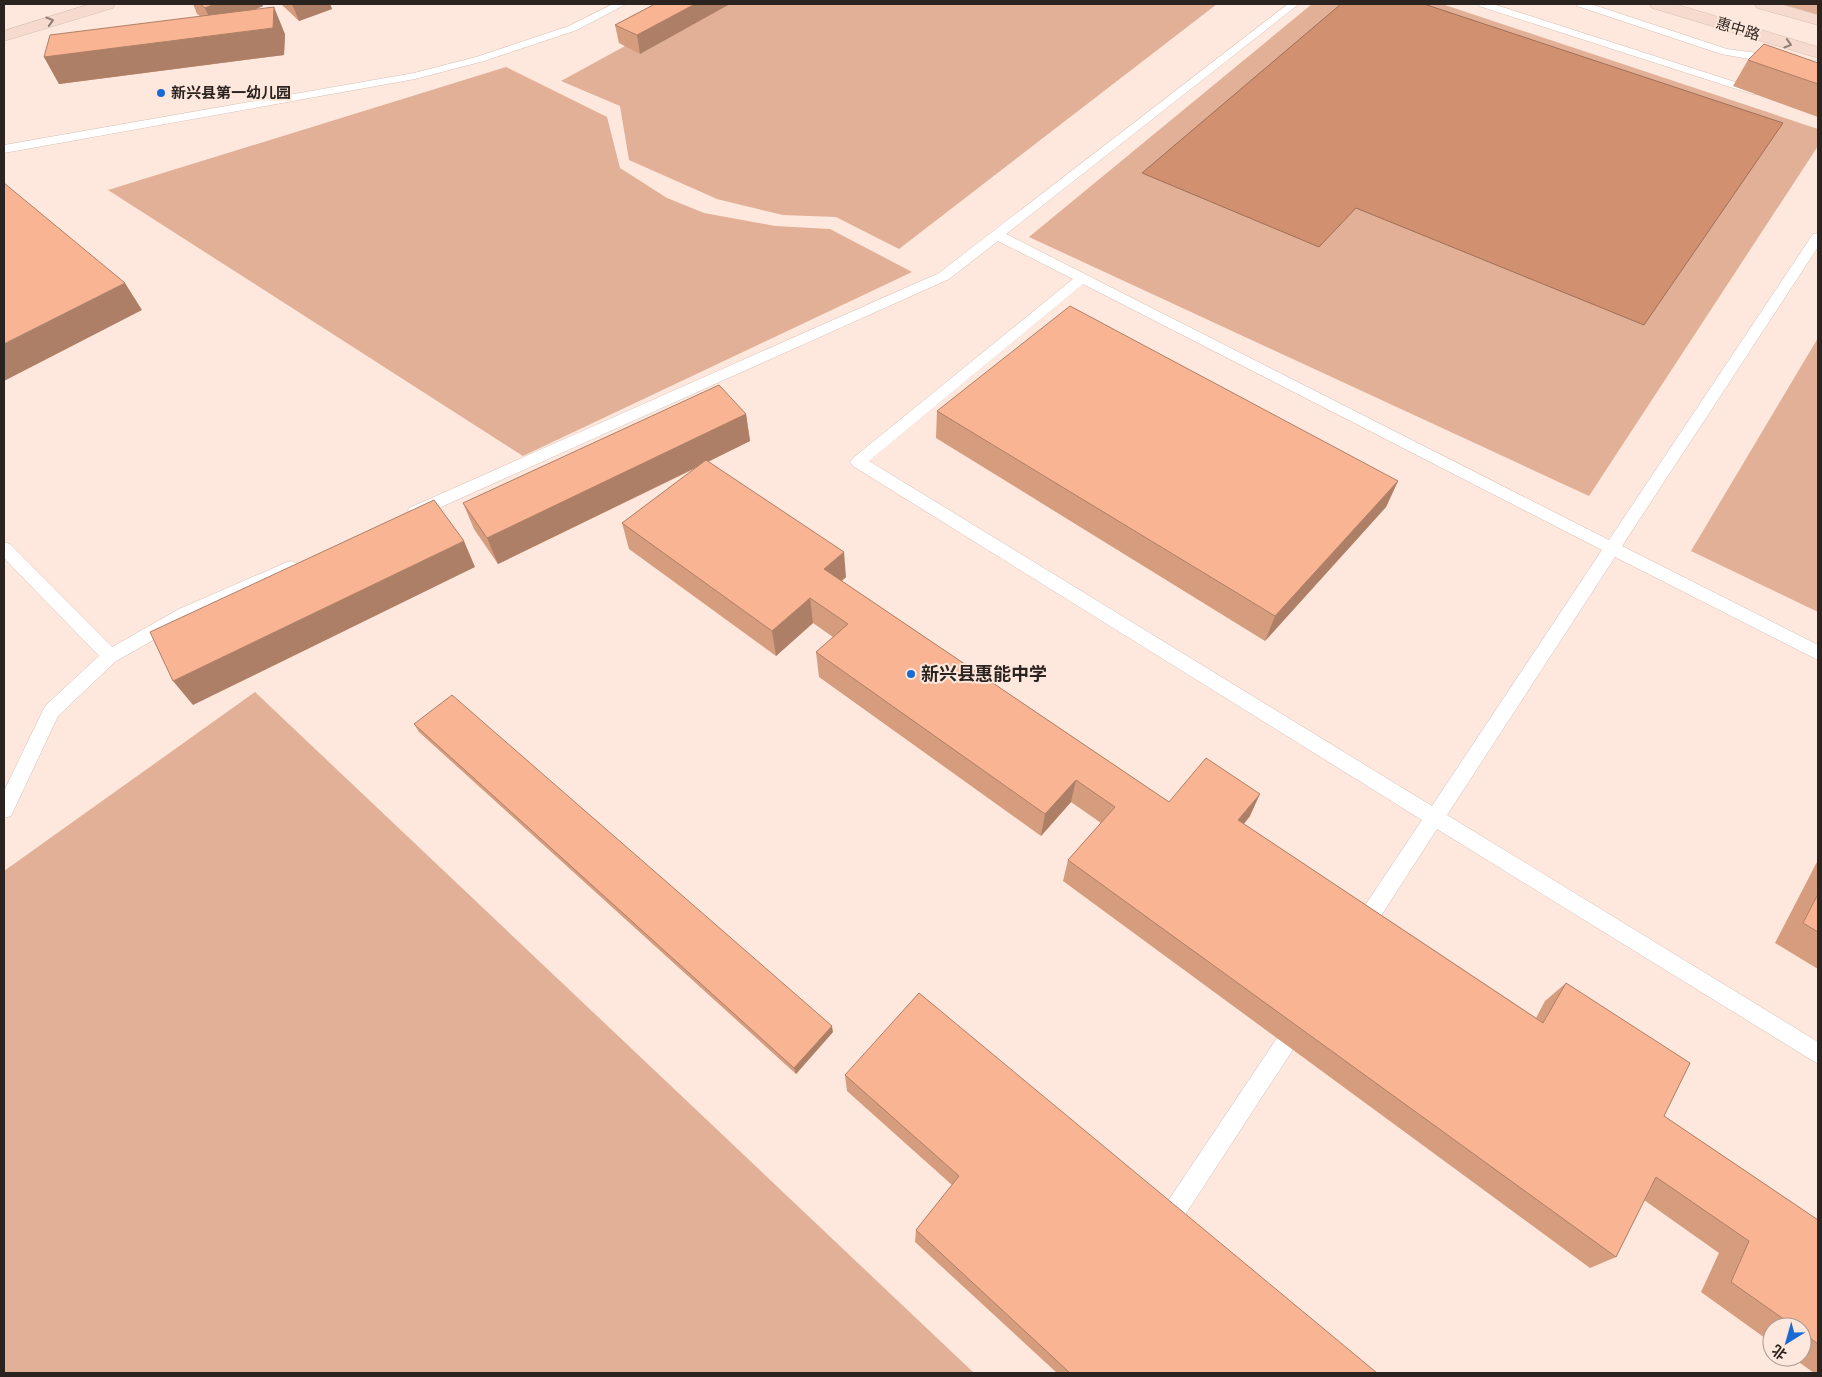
<svg xmlns="http://www.w3.org/2000/svg" width="1822" height="1377" font-family="Signika,'Noto Sans SC',sans-serif">
  <style>
    .green { fill: #e1b097 }
    .water { fill: #d1906f; stroke: #9f6f57 }
    .lines { fill: none; stroke-linecap: round; stroke-linejoin: round }
    .lane-casing { stroke: #d5bfb4; stroke-width: 1 }
    .secondary-casing { stroke: #d5bfb4; stroke-width: 1 }
    .lane { fill: #fff; fill-rule: evenodd }
    .secondary { fill: #f5dacd; fill-rule: evenodd }
    .wall { fill: #d69c7e }
    .shaded-wall { fill: #ae7f67 }
    .building { fill: #f9b593; stroke: #ae7f67 }
    .oneway { stroke: #907e76 }
    .poi-dot { fill: #1b6ad4; stroke: #fee7dc; stroke-width: 2 }
    .labels { text-anchor: middle; dominant-baseline: central; stroke-width: 4; stroke-linejoin: round; paint-order: stroke }
    .far-street-label { font-size: 15px; fill: #2b231f; stroke: #fee7dc }
    .far-poi-label { font-size: 15px; font-weight: bold; fill: #2b231f; stroke: #fee7dc; text-anchor: start }
    .poi-label { font-size: 18px; font-weight: bold; fill: #2b231f; stroke: #fee7dc; text-anchor: start }
  </style>
  <rect width="100%" height="100%" fill="#fee7dc"/>
  <path class="green" d="M702,4H1217L899,249L836,217L783,215L717,199L629,160L620,106L561,81Z
    M1312,4H1442L1818,129V146L1589,496L1029,237Z
    M1763,4H1818V20Z
    M506,67L607,117L620,168L667,198L704,213L775,226L830,229L912,272L523,456L108,190Z
    M1818,338V612L1691,551Z
    M255,692L974,1373H4V871Z"/>
  <path class="water" d="M1341,4H1424L1783,123L1644,325L1356,208L1319,247L1142,173Z"/>
  <g class="lines">
    <defs>
      <path id="lane" d="M613,4H626L577,30L484,61L415,79L4,153V145L414,73L476,57L569,26Z
        M1288,4H1299L1006,234L1609,540L1813,234L1818,233V247L1622,546L1818,645V660L1615,557L1447,815L1818,1042V1064L1437,829L1368,936L1361,938L1354,936L1351,929L1354,922L1422,820L853,466L850,462L853,458L1073,279L998,241L949,279L421,516H409L407,512L409,508L939,273ZM1083,284L1602,550L1432,806L869,461Z
        M1478,4H1493L1760,90L1762,92L1760,94H1752L1479,6Z
        M1576,4H1591L1727,49L1818,61V67L1766,62L1721,54L1577,6Z
        M4,542L10,544L112,647L179,609L285,563L291,561L297,563L299,567L297,571L191,619L116,661L58,716L11,816L4,818V791L45,706L99,656L4,558Z
        M1298,1014L1305,1017L1308,1024L1305,1031L1172,1235L1164,1238L1156,1235L1153,1227L1156,1219L1291,1017Z"/>
      <path id="secondary" d="M90,4H115L113,8L4,41V31Z
        M1650,4H1675L1818,47V58L1652,8Z
        M1755,4H1780L1818,15V25L1757,8Z"/>
    </defs>
    <use href="#lane" class="lane-casing"/>
    <use href="#secondary" class="secondary-casing"/>
    <use href="#lane" class="lane"/>
    <use href="#secondary" class="secondary"/>
  </g>
  <path class="wall" d="M193,4H262L263,6L255,10L285,34L284,55L59,84L44,57L200,16L197,14Z
    M281,4H330L332,9L299,21Z
    M655,4L640,54L619,43L615,25Z
    M1748,60L1818,63V117L1733,86Z
    M937,411L1398,481L1386,507L1265,641L936,438Z
    M746,414L750,441L708,462L846,577L842,581L1169,802L1250,816L1244,824L1536,1018L1545,1001L1566,983L1664,1116L1818,1220V1373H1814L1792,1357H1802V1327H1772V1343L1701,1292L1719,1253L1644,1200L1616,1257L1590,1268L1063,881L1068,860L1101,823L1071,802L1041,836L819,677L816,652L833,637L813,623L776,656L629,549L622,523L696,468L498,564L474,529L463,503Z
    M414,724L833,1032L796,1074L419,732Z
    M1818,860V969L1775,943Z
    M845,1075L1377,1373H1057L915,1242L916,1230L952,1185L847,1091Z"/>
  <path class="shaded-wall" d="M215,4H262L263,6L213,26L205,8Z
    M292,4H330L332,9L299,21Z
    M695,4H730L640,54L637,35Z
    M274,7L285,34L284,55L59,84L44,57Z
    M125,283L142,310L4,381V344Z
    M746,414L750,441L498,564L487,538Z
    M1398,481L1386,507L1265,641L1275,616Z
    M464,541L475,567L193,705L173,681Z
    M844,552L846,577L826,594L824,569Z
    M810,598L813,623L776,656L772,631Z
    M1076,780L1071,802L1041,836L1045,814Z
    M1260,794L1250,816L1229,842L1238,820Z
    M832,1026L833,1032L796,1074L794,1068Z"/>
  <path class="building" d="M200,4H215L205,8Z
    M655,4H695L637,35L615,25Z
    M274,7L273,28L44,57L50,35Z
    M1764,44L1818,63V84L1748,60Z
    M4,183L125,283L4,344Z
    M1070,306L1398,481L1275,616L937,411Z
    M719,385L746,414L487,538L463,503Z
    M706,460L844,552L824,569L1169,802L1206,758L1260,794L1238,820L1543,1023L1566,983L1690,1063L1664,1116L1818,1220V1344L1802,1332V1327H1795L1731,1282L1749,1241L1656,1177L1616,1257L1068,860L1115,807L1076,780L1045,814L816,652L848,624L810,598L772,631L622,523Z
    M434,500L464,541L173,681L150,632Z
    M452,695L832,1026L794,1068L414,724Z
    M1818,894V932L1803,923Z
    M919,993L1377,1373H1070L916,1230L959,1176L845,1075Z"/>
  <defs><path id="oneway-chevron" d="M-2-3.5L2.5 0L-2 3.5" fill="none" stroke-width="1.6" stroke-linecap="round" stroke-linejoin="round" transform="scale(1.25)"/></defs>
  <g class="oneway">
    <use href="#oneway-chevron" transform="translate(50 21) rotate(-17)"/>
    <use href="#oneway-chevron" transform="translate(1788 44) rotate(17)"/>
  </g>
  <g class="poi-dot">
    <circle cx="161" cy="93" r="5"/>
    <circle cx="911" cy="674" r="5"/>
  </g>
  <g class="labels">
    <g class="far-street-label">
      <text transform="translate(1738 29) rotate(17)">惠中路</text>
    </g>
    <g class="far-poi-label">
      <text x="171" y="93">新兴县第一幼儿园</text>
    </g>
    <g class="poi-label">
      <text x="921" y="674">新兴县惠能中学</text>
    </g>
  </g>
  <rect width="1822" height="1377" fill="none" stroke="#2b231f" stroke-width="10"/>
  <g transform="translate(1787 1342) rotate(217)"><circle r="24" fill="#fee7dc" stroke="#aa9990"/>
  <path d="M0-4L9 19L0 12L-9 19Z" fill="#1b6ad4"/>
  <text y="-8" font-size="14" font-weight="bold" text-anchor="middle" fill="#2b231f">北</text>
  </g>
</svg>
